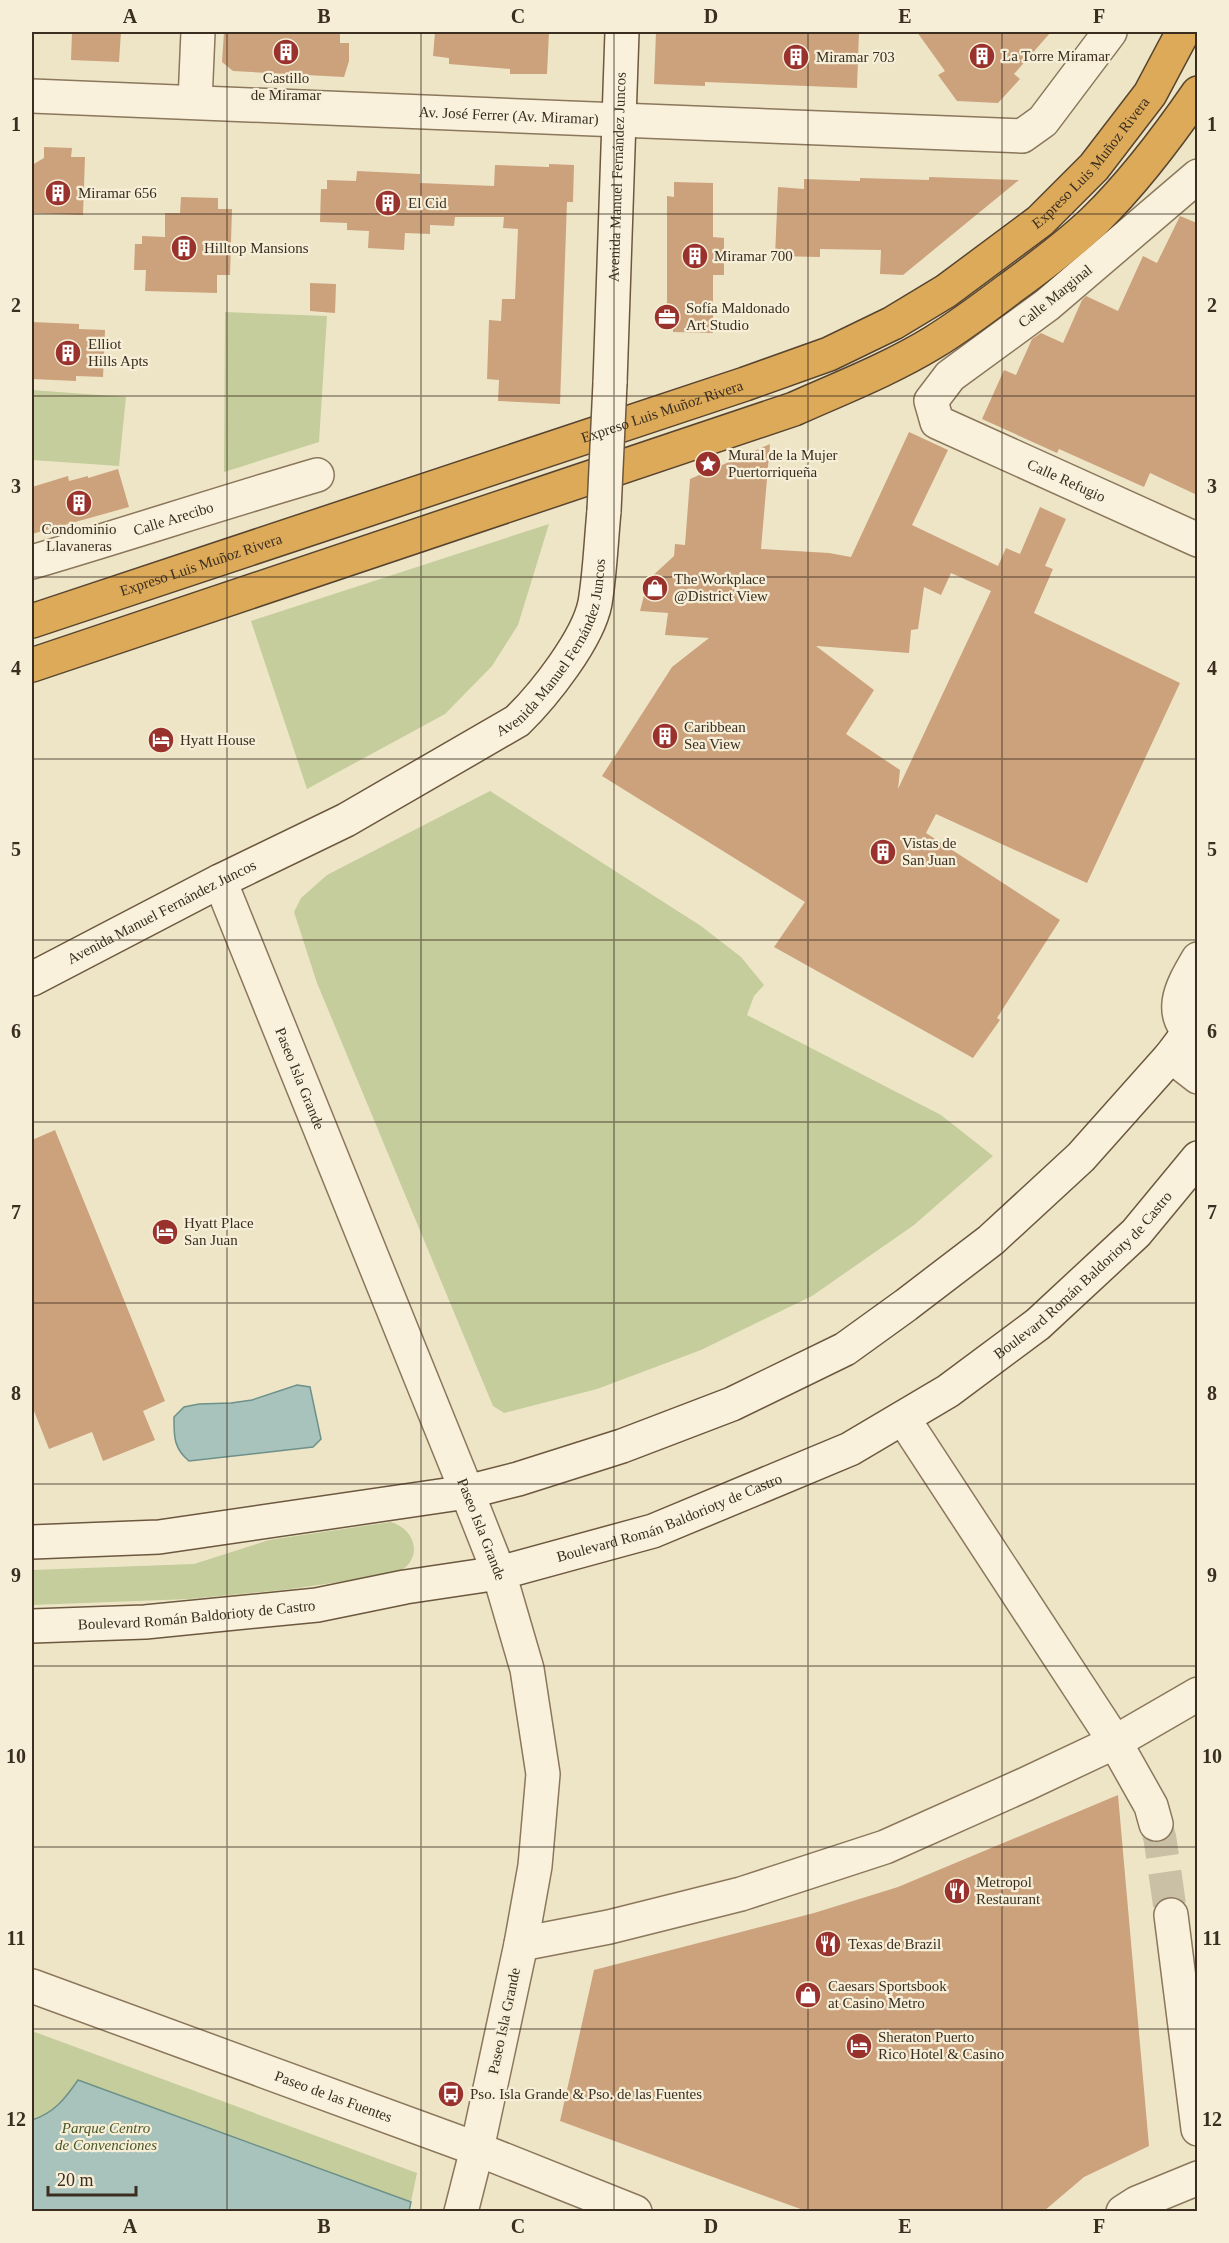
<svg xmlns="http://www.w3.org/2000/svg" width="1229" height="2243" font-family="Georgia,serif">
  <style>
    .green { fill: #c4cd9b }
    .water { fill: #a8c2bc; stroke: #6e918a; stroke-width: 1.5 }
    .building { fill: #cca27d; fill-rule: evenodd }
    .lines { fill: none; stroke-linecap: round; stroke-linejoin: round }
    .minor-tunnel { stroke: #cac0a6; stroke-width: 33; stroke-dasharray: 33 16; stroke-linecap: butt }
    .minor-casing { stroke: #8a775c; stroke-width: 36 }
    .tertiary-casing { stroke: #8a775c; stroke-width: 36 }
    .secondary-casing { stroke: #6c583f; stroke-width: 36 }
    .motorway-casing { stroke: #584530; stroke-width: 36 }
    .minor { stroke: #f9f1db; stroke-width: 33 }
    .tertiary { stroke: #f9f1db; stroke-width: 33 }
    .secondary { stroke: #f9f1db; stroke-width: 33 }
    .motorway { stroke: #dcaa59; stroke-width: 33 }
    .secondary-bridge-casing { stroke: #6c583f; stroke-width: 36; stroke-linecap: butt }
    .secondary-bridge { stroke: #f9f1db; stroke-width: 33 }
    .grid { fill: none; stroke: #3b2e20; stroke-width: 1.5; stroke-opacity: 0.55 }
    .labels { text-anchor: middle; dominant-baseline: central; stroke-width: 4.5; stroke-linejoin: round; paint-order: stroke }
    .poi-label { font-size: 15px; fill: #3b2e20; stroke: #f6eed7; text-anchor: start }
    .street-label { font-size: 15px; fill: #3b2e20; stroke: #f6eed7 }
    .park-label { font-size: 15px; font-style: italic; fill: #485727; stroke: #f6eed7 }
    .neatline { fill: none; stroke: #3b2e20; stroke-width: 2 }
    .grid-label { font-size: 20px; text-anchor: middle; font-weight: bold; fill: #3b2e20 }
  </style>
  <rect width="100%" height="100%" fill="#eee5c7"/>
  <path class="green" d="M225,312L327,316L319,442L224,472Z
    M32,390L126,397L119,466L32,460Z
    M549,524L518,625L492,666L445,714L307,789L251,621Z
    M490,791L701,926L741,957L764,985L754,996L747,1015L941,1115L993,1156L914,1225L812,1296L701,1350L597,1389L504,1413L493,1406L317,983L294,912L301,898L327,875Z
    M391,1522C419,1531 423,1563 394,1574L291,1589L189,1599L32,1605V1570L194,1564L269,1540Z
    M32,2031L417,2173L409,2211H32Z"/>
  <path class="water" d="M297,1385L310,1387L321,1439L313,1447L189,1461C173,1448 174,1435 174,1417L184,1407L199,1404L231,1403L252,1400Z
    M78,2080L411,2202L409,2211H32V2120C54,2113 65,2099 78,2080Z"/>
  <path class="building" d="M72,32H121L119,62L71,60Z
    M224,32H340V43H349V61L344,77L233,71L222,62Z
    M435,32H549L547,74H510V69L449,64V58L433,56Z
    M656,32H859L857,88L705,82V86L654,84Z
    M917,32H1051L1014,74L1020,79L998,103L957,101L938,75L945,71Z
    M44,147L72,148L71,157H85L83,215L32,213V165L44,158Z
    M549,164L574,165L573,202H567L560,404L498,401L499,380L487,379L489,320L501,321L502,299H515L518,229L503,228L504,217H455L454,226L430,225V234L405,233L404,250L368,248L369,231L347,230V223L320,222L321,189H327V180L356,181L357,171L420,174V183L494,186L495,165L549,167Z
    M929,177L1019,180L903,275L880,274L881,250L820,249V257L775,256L778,187L804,189V179L860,181V178L929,180Z
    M674,182L713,183V237L724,238V275H713V333L673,332V317H667V196L674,197Z
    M181,197L218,198V209H232L230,275H217V293L145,291L146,270H134L135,244H142V236L165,237V213H180Z
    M1180,216L1197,223V495L1150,473L1144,487L1059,449L1057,453L982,419L1004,370L1016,375L1032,339L1041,333L1063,343L1082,300L1086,296L1118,311L1143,256L1157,263Z
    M310,283L336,284L335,313L310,311Z
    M32,322L79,324V329L105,330L103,377L76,376V381L32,379Z
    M909,432L948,450L912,525L998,566L1006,548L1020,554L1040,507L1066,519L1045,566L1053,569L1034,613L1180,683L1087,883L936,814L926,833L1060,920L997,1018L1000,1020L973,1058L774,947L805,902L602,776L672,667L709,638L665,635L668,613L640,611L648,580L674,556L675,544L685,545L690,479L770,444L761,549L829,553L851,557ZM951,573L991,591L898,789L900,770L846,734L874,690L816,646L909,653L911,630L918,629L924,587L941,595Z
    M118,469L129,507L32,534V487L68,476L69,481L88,476V478Z
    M55,1130L165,1401L143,1411L155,1440L103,1461L92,1432L49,1449L32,1406V1140Z
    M1118,1795L1149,2146L1084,2177L1044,2211H806L560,2121L594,1970L814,1913L898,1887Z"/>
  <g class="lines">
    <path class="minor-tunnel" d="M1156,1824L1160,1839L1171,1915"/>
    <defs>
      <g id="minor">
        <path id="s1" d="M32,96L619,120"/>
        <path d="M195,102L198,32"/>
        <path id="s2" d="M1198,176L1047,305L950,376L931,401L937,422L1198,540"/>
        <path id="s3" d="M32,562C127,534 221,503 317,475"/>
        <path id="s4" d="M220,881L467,1492L499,1573L527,1669L543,1774L535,1866L521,1944L477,2149L461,2212"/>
        <path d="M1198,959C1181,988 1165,1015 1198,1040"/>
        <path d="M1171,1056L1198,1077"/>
        <path d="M903,1418L1115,1742L1151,1806L1156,1824"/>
        <path d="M1171,1915L1198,2129"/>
        <path d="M521,1944L609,1927L741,1894L885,1847L1026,1784L1115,1742L1198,1694"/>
        <path id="s5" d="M32,1986L477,2149L635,2212"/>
        <path d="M1123,2212L1137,2203L1198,2178"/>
      </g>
      <path id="tertiary" d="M619,120L1022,136L1043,121L1110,32"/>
      <g id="secondary">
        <path id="s6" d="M610,383L622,32"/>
        <path id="s7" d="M32,979L220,881L346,820L517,721C544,695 588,639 595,603C600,573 601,542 604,511"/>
        <path d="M32,1542L159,1537L467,1492L518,1479L622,1446L732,1404L845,1349L906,1305L991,1240L1081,1157L1171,1056L1198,1020"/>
        <path id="s8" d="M32,1626L145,1622L317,1605L405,1587L499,1573L653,1531L850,1449L948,1391L1038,1324L1136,1233L1198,1158"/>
      </g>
      <g id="motorway">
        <path id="s9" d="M32,621L745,384L829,354L893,323L946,291L1040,221L1094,167L1150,94L1183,32"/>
        <path d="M32,665L794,409C841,388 890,369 934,342C960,326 984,308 1009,289C1038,268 1068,246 1094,221C1133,183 1167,138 1198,93"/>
      </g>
    </defs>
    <use href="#minor" class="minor-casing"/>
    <use href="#tertiary" class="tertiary-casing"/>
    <use href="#secondary" class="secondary-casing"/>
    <use href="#motorway" class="motorway-casing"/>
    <use href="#minor" class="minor"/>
    <use href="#tertiary" class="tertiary"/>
    <use href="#secondary" class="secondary"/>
    <use href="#motorway" class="motorway"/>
    <defs>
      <path id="secondary-bridge" d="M604,511L610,383"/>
    </defs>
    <use href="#secondary-bridge" class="secondary-bridge-casing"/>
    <use href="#secondary-bridge" class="secondary-bridge"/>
  </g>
  <path class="grid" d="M227,32V2212M421,32V2212M614,32V2212M808,32V2212M1002,32V2212M32,214H1198M32,396H1198M32,577H1198M32,759H1198M32,940H1198M32,1122H1198M32,1303H1198M32,1484H1198M32,1666H1198M32,1847H1198M32,2029H1198"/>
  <defs>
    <symbol id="building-disc" viewBox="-11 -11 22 22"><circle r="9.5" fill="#99322c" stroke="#f6eed7"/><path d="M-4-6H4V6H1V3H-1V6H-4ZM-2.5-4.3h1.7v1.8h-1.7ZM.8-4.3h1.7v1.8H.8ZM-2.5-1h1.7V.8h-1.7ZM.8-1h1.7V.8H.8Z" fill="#fff"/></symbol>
    <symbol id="office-disc" viewBox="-11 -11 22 22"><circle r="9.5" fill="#99322c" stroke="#f6eed7"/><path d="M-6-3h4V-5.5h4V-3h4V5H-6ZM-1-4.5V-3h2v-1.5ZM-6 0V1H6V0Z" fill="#fff"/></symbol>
    <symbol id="sight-disc" viewBox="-11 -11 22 22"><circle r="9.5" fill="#99322c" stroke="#f6eed7"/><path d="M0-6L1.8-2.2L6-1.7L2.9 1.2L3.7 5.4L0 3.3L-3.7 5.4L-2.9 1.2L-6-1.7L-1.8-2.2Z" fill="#fff"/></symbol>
    <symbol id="shop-disc" viewBox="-11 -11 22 22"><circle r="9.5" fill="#99322c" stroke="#f6eed7"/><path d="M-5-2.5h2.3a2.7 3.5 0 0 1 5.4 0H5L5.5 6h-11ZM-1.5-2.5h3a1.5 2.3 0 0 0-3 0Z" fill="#fff"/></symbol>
    <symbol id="hotel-disc" viewBox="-11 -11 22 22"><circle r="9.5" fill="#99322c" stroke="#f6eed7"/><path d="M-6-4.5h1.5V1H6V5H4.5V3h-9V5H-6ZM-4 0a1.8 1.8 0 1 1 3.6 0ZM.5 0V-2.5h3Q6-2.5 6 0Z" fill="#fff"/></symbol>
    <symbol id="restaurant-disc" viewBox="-11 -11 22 22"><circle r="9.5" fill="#99322c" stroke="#f6eed7"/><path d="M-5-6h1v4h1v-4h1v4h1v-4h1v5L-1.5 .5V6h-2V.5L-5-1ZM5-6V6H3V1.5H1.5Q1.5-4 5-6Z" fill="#fff"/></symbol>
    <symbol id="bus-disc" viewBox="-11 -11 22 22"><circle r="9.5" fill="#99322c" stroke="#f6eed7"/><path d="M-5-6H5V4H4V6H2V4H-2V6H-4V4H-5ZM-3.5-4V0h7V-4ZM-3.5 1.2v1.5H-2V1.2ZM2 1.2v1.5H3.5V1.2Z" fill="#fff"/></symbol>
  </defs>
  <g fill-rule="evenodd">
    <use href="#building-disc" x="271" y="37" width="30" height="30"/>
    <use href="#building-disc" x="967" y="41" width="30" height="30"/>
    <use href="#building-disc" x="781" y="42" width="30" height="30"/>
    <use href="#building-disc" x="43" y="178" width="30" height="30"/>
    <use href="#building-disc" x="373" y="188" width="30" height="30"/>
    <use href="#building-disc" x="169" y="233" width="30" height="30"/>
    <use href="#building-disc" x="680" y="241" width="30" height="30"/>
    <use href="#office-disc" x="652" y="302" width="30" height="30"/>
    <use href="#building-disc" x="53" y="338" width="30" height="30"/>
    <use href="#sight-disc" x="693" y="449" width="30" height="30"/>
    <use href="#building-disc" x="64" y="488" width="30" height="30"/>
    <use href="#shop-disc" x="640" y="573" width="30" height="30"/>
    <use href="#building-disc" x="650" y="721" width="30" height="30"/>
    <use href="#hotel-disc" x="146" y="725" width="30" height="30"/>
    <use href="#building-disc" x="868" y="837" width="30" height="30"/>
    <use href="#hotel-disc" x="150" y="1217" width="30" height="30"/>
    <use href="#restaurant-disc" x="942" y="1876" width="30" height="30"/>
    <use href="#restaurant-disc" x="813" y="1929" width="30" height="30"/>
    <use href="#shop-disc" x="793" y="1980" width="30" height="30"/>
    <use href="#hotel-disc" x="844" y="2031" width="30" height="30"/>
    <use href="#bus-disc" x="436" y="2079" width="30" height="30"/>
  </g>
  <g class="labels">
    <g class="poi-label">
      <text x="1002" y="56">La Torre Miramar</text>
      <text x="816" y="57">Miramar 703</text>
      <text x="286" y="78" text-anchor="middle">Castillo<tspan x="286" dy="17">de Miramar</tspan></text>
      <text x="78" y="193">Miramar 656</text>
      <text x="408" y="203">El Cid</text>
      <text x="204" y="248">Hilltop Mansions</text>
      <text x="714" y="256">Miramar 700</text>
      <text x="686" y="308">Sofía Maldonado<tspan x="686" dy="17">Art Studio</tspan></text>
      <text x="88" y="344">Elliot<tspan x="88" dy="17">Hills Apts</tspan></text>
      <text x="728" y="455">Mural de la Mujer<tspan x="728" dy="17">Puertorriqueña</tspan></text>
      <text x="79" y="529" text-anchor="middle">Condominio<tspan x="79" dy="17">Llavaneras</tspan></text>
      <text x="674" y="579">The Workplace<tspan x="674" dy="17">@District View</tspan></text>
      <text x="684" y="727">Caribbean<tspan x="684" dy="17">Sea View</tspan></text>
      <text x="180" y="740">Hyatt House</text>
      <text x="902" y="843">Vistas de<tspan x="902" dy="17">San Juan</tspan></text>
      <text x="184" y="1223">Hyatt Place<tspan x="184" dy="17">San Juan</tspan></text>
      <text x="976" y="1882">Metropol<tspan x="976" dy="17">Restaurant</tspan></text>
      <text x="848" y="1944">Texas de Brazil</text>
      <text x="828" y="1986">Caesars Sportsbook<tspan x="828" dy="17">at Casino Metro</tspan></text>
      <text x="878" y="2037">Sheraton Puerto<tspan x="878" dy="17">Rico Hotel &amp; Casino</tspan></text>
      <text x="470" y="2094">Pso. Isla Grande &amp; Pso. de las Fuentes</text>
    </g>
    <g class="street-label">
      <text stroke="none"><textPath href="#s1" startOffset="477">Av. José Ferrer (Av. Miramar)</textPath></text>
      <text stroke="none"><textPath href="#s9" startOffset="1168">Expreso Luis Muñoz Rivera</textPath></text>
      <text stroke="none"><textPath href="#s6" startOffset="206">Avenida Manuel Fernández Juncos</textPath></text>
      <text transform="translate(1055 296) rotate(-39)">Calle Marginal</text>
      <text stroke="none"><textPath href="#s9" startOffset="664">Expreso Luis Muñoz Rivera</textPath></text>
      <text stroke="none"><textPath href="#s2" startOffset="514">Calle Refugio</textPath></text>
      <text stroke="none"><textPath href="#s3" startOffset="148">Calle Arecibo</textPath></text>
      <text stroke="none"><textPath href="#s9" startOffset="178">Expreso Luis Muñoz Rivera</textPath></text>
      <text stroke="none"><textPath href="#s7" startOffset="632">Avenida Manuel Fernández Juncos</textPath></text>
      <text stroke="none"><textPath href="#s7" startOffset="146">Avenida Manuel Fernández Juncos</textPath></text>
      <text stroke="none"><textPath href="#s4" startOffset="213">Paseo Isla Grande</textPath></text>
      <text stroke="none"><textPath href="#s8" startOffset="1136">Boulevard Román Baldorioty de Castro</textPath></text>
      <text stroke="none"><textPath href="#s8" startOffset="650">Boulevard Román Baldorioty de Castro</textPath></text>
      <text stroke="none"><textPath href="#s4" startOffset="699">Paseo Isla Grande</textPath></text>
      <text stroke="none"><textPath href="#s8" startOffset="165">Boulevard Román Baldorioty de Castro</textPath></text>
      <text transform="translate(504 2021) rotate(-78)">Paseo Isla Grande</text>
      <text stroke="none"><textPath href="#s5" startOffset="321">Paseo de las Fuentes</textPath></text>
    </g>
    <g class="park-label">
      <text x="106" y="2128">Parque Centro<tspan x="106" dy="17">de Convenciones</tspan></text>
    </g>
  </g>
  <rect width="1229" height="2243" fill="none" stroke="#f6eed7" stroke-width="66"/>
  <path d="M48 2186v9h88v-9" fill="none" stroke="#3b2e20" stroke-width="3"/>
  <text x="57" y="2186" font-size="18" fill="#3b2e20" stroke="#f6eed7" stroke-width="4.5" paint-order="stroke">20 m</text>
  <rect x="33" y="33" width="1163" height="2177" class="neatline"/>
  <g class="grid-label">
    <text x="130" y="23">A</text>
    <text x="324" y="23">B</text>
    <text x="518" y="23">C</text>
    <text x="711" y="23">D</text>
    <text x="905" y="23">E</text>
    <text x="1099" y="23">F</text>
    <text x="16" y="131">1</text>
    <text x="1212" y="131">1</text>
    <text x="16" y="312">2</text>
    <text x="1212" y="312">2</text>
    <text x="16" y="493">3</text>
    <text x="1212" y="493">3</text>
    <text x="16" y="675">4</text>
    <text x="1212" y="675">4</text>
    <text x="16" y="856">5</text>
    <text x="1212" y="856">5</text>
    <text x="16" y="1038">6</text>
    <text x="1212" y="1038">6</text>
    <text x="16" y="1219">7</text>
    <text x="1212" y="1219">7</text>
    <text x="16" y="1400">8</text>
    <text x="1212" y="1400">8</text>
    <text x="16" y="1582">9</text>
    <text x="1212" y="1582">9</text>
    <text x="16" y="1763">10</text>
    <text x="1212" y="1763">10</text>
    <text x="16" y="1945">11</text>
    <text x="1212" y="1945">11</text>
    <text x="16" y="2126">12</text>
    <text x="1212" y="2126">12</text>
    <text x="130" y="2233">A</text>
    <text x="324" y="2233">B</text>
    <text x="518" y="2233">C</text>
    <text x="711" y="2233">D</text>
    <text x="905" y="2233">E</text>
    <text x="1099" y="2233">F</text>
  </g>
</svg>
